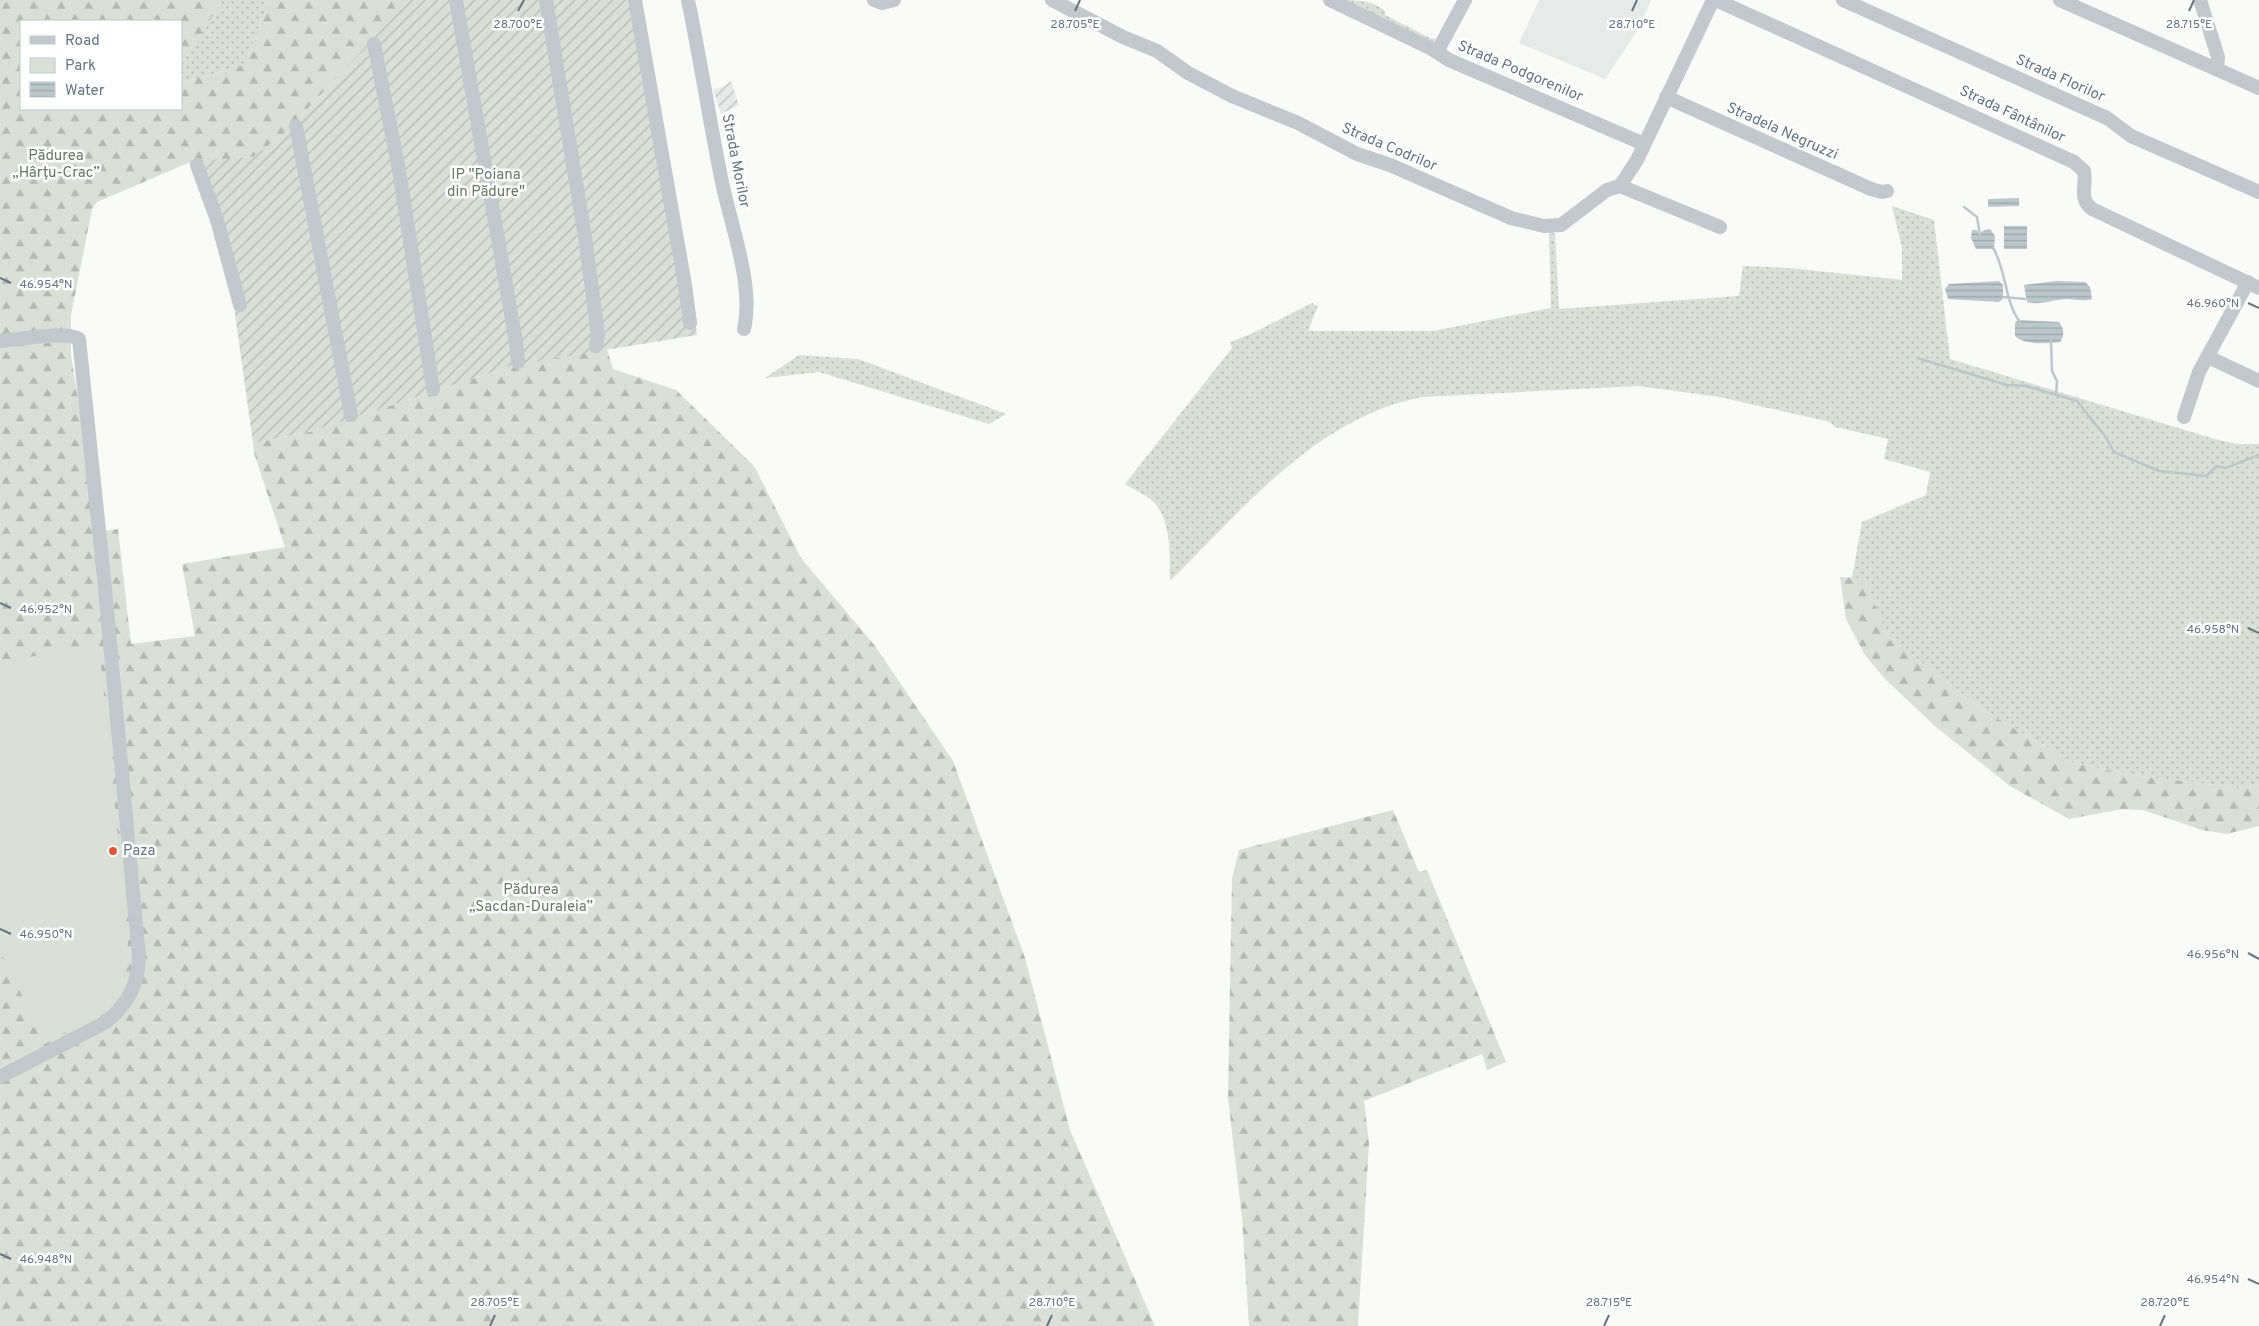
<svg xmlns="http://www.w3.org/2000/svg" width="2259" height="1326" font-family="Overpass,sans-serif">
  <style>
    .built { fill: #e8e9e9 }
    .industrial { fill: url(#industrial-furrows) }
    .grass { fill: url(#grass-dots) }
    .forest { fill: url(#forest-firs) }
    .park { fill: #dadfd7 }
    .garden { fill: url(#garden-furrows) }
    .water { fill: url(#water-rules) }
    .lines { fill: none; stroke-linecap: round; stroke-linejoin: round }
    .stream { stroke: #bbc7cb; stroke-width: 2.5 }
    .minor { stroke: #c3c8cc; stroke-width: 14 }
    .ticks { fill: none; stroke: #657683; stroke-width: 2 }
    .poi-dot { fill: #e4572e; stroke: #fff; stroke-width: 2 }
    .labels { text-anchor: middle; dominant-baseline: central; stroke-width: 5; stroke-linejoin: round; paint-order: stroke }
    .street-label { font-size: 15px; fill: #657683; stroke: #fff }
    .park-label { font-size: 15px; fill: #687a64; stroke: #fff }
    .poi-label { font-size: 15px; fill: #657683; stroke: #fff; text-anchor: start }
    .ticks-label { font-size: 12px; text-anchor: middle; fill: #657683; stroke: #fff; stroke-width: 5; stroke-linejoin: round; paint-order: stroke }
  </style>
  <defs>
    <pattern id="industrial-furrows" width="10" height="10" patternUnits="userSpaceOnUse" patternTransform="scale(1.25)"><rect width="10" height="10" fill="#e8e9e9"/><path d="M-1 1l2-2M0 10L10 0M9 11l2-2" fill="none" stroke="#c0c1c2"/></pattern>
    <pattern id="grass-dots" width="8" height="8" patternUnits="userSpaceOnUse" patternTransform="scale(1.25)"><rect width="8" height="8" fill="#dadfd7"/><path d="M2 2h.1M6 6h.1" fill="none" stroke="#b4b9b4" stroke-width="1.8" stroke-linecap="round"/></pattern>
    <pattern id="forest-firs" width="22" height="20" patternUnits="userSpaceOnUse" patternTransform="scale(1.25)"><rect width="22" height="20" fill="#dadfd7"/><path d="M5 1l3.5 6h-7zM16 11l3.5 6h-7z" fill="#b4b9b4"/></pattern>
    <pattern id="garden-furrows" width="10" height="10" patternUnits="userSpaceOnUse" patternTransform="scale(1.25)"><rect width="10" height="10" fill="#dadfd7"/><path d="M-1 1l2-2M0 10L10 0M9 11l2-2" fill="none" stroke="#b4b9b4"/></pattern>
    <pattern id="water-rules" width="6" height="5" patternUnits="userSpaceOnUse" patternTransform="scale(1.25)"><rect width="6" height="5" fill="#bbc7cb"/><path d="M0 2.5h6" fill="none" stroke="#9ca6aa"/></pattern>
  </defs>
  <rect width="100%" height="100%" fill="#fafaf8"/>
  <path class="built" d="M1539,0H1651L1639,28L1605,79L1519,43Z"/>
  <path class="industrial" d="M731,81L739,105L721,114L713,89L722,87Z"/>
  <path class="grass" d="M223,0H270L244,65L181,83V64Z
    M1341,0C1358,0 1373,0 1386,12L1385,15L1432,39L1436,38L1433,44Z
    M1892,206L1934,220L1950,359L2215,439L2237,444H2259V784L2239,788L2140,776L2073,763L1985,711L1888,637L1864,578H1852L1862,522L1926,495L1930,472L1884,459L1888,439L1835,427L1830,422L1720,397L1638,386L1422,397C1316,418 1243,509 1170,581C1169,555 1173,516 1149,498C1142,493 1133,489 1125,484L1232,348L1230,342L1251,334L1312,303L1318,306L1308,331H1433L1551,308L1549,232L1555,233L1559,309L1739,296L1743,266L1789,268L1902,280V248Z
    M799,355L858,359L1006,414L989,424L819,372L765,378Z"/>
  <path class="forest" d="M0,0H223L181,64V21H21V109H181V83L244,65L270,0H409L285,133L253,157L188,163L97,202L92,209L71,315V355L82,424L93,532L118,529L131,644L195,636L182,564L285,547L254,453L253,443L313,431L514,365L607,349L613,369L676,390L754,466L801,558L875,646L953,761L1025,958L1070,1130L1155,1326H0Z
    M1840,577L1864,578L1888,637L1985,711L2073,763L2140,776L2239,788L2259,784V826L2226,834L2202,830L2143,810L2122,809L2069,819L2010,786L1936,727L1886,680L1865,655L1846,619Z
    M1393,810L1419,872L1427,870L1506,1062L1487,1070L1482,1054L1364,1101L1369,1143L1358,1326H1249L1242,1217L1228,1098L1232,879L1239,850Z"/>
  <path class="park" d="M99,643L128,943C127,957 126,985 117,996C106,1012 62,1033 45,1044L0,950V663Z"/>
  <path class="garden" d="M409,0H640L692,296L697,335L514,365L313,431L253,443L230,278L195,161L253,157L285,133Z"/>
  <path class="water" d="M2019,198V206L1988,207V199Z
    M2004,226H2027V249H2004Z
    M1990,229L1995,236L1994,249H1976L1971,238L1972,230H1977L1979,234L1984,230Z
    M1999,281L2003,285V299L1999,302L1948,299L1945,289L1949,284Z
    M2057,281L2085,282L2090,287L2092,299C2083,302 2076,299 2067,299C2054,299 2040,306 2027,302L2024,285Z
    M2018,320L2059,322C2064,329 2065,335 2060,342C2048,344 2024,345 2015,336V323Z"/>
  <g class="lines">
    <path class="stream" d="M1964,207L1977,217L1980,235
      M1993,248C2007,271 2004,301 2020,322
      M2003,297L2025,299
      M2051,340L2052,371L2057,381L2056,395
      M1917,358L2007,385L2026,386L2077,401L2105,436L2114,452L2159,471L2206,476L2217,466L2226,468L2259,455"/>
    <path class="minor" d="M456,0L516,342L518,362
      M546,0L585,237L598,335L596,346
      M635,0L685,285L690,323
      M688,0C701,62 710,125 723,187C732,228 754,287 744,329
      M874,0L882,3L894,0
      M1052,0L1123,37L1157,51L1188,73L1232,96L1298,123L1357,154L1390,165L1511,218L1544,226L1561,225L1607,190L1620,186L1720,227
      M1330,0L1432,49L1449,60L1644,144
      M1716,0L2074,162L2084,171C2087,186 2078,198 2092,209L2259,288
      M1843,0L2107,118L2131,136L2259,192
      M2060,0L2259,88
      M2200,0L2218,57L2217,69
      M374,44L399,170L433,389
      M1437,52L1465,0
      M1666,97L1871,189L1882,192L1887,191
      M296,126L351,415
      M197,165L217,220L240,305
      M1620,186L1637,160L1713,0
      M0,341C18,340 65,330 79,339L104,578L139,957C138,985 128,1004 106,1022L0,1077
      M2208,357L2259,381
      M2184,417L2199,372L2248,282"/>
  </g>
  <path class="ticks" d="M518,11L524,0M1075,11L1080,0M1632,11L1637,0M2189,11L2194,0M0,278L11,283M2248,303L2259,308M0,603L11,608M2248,628L2259,633M0,929L11,934M2248,953L2259,959M0,1254L11,1259M2248,1279L2259,1284M490,1326L495,1315M1047,1326L1052,1315M1604,1326L1609,1315M2160,1326L2165,1315"/>
  <circle class="poi-dot" cx="113" cy="851" r="5"/>
  <g class="labels">
    <g class="street-label">
      <text transform="translate(1520 72) rotate(23)">Strada Podgorenilor</text>
      <text transform="translate(2060 79) rotate(24)">Strada Florilor</text>
      <text transform="translate(2012 115) rotate(25)">Strada Fântânilor</text>
      <text transform="translate(1782 132) rotate(24)">Stradela Negruzzi</text>
      <text transform="translate(1389 148) rotate(23)">Strada Codrilor</text>
      <text transform="translate(735 161) rotate(79)">Strada Morilor</text>
    </g>
    <g class="park-label">
      <text x="56" y="156">Pădurea<tspan x="56" dy="17">„Hârțu-Crac”</tspan></text>
      <text x="486" y="175">IP "Poiana<tspan x="486" dy="17">din Pădure"</tspan></text>
      <text x="531" y="890">Pădurea<tspan x="531" dy="17">„Sacdan-Duraleia”</tspan></text>
    </g>
    <g class="poi-label">
      <text x="123" y="851">Paza</text>
    </g>
  </g>
  <g class="ticks-label">
    <text x="1075" y="28">28.705°E</text>
    <text x="1632" y="28">28.710°E</text>
    <text x="518" y="28">28.700°E</text>
    <text x="2189" y="28">28.715°E</text>
    <text x="46" y="288">46.954°N</text>
    <text x="2213" y="307">46.960°N</text>
    <text x="46" y="613">46.952°N</text>
    <text x="2213" y="633">46.958°N</text>
    <text x="46" y="938">46.950°N</text>
    <text x="2213" y="958">46.956°N</text>
    <text x="46" y="1263">46.948°N</text>
    <text x="2213" y="1283">46.954°N</text>
    <text x="495" y="1306">28.705°E</text>
    <text x="1052" y="1306">28.710°E</text>
    <text x="1609" y="1306">28.715°E</text>
    <text x="2165" y="1306">28.720°E</text>
  </g>
  <rect x="20" y="20" width="162" height="90" fill="#ffffff" stroke="#c1c8cd"/>
  <rect x="30" y="36" width="25" height="8" fill="#c3c8cc" stroke="#c1c8cd"/>
  <text x="65" y="45" font-size="15" fill="#657683">Road</text>
  <rect x="30" y="58" width="25" height="15" fill="#dadfd7" stroke="#c1c8cd"/>
  <text x="65" y="70" font-size="15" fill="#657683">Park</text>
  <rect x="30" y="82" width="25" height="15" fill="url(#water-rules)" stroke="#c1c8cd"/>
  <text x="65" y="95" font-size="15" fill="#657683">Water</text>
</svg>
